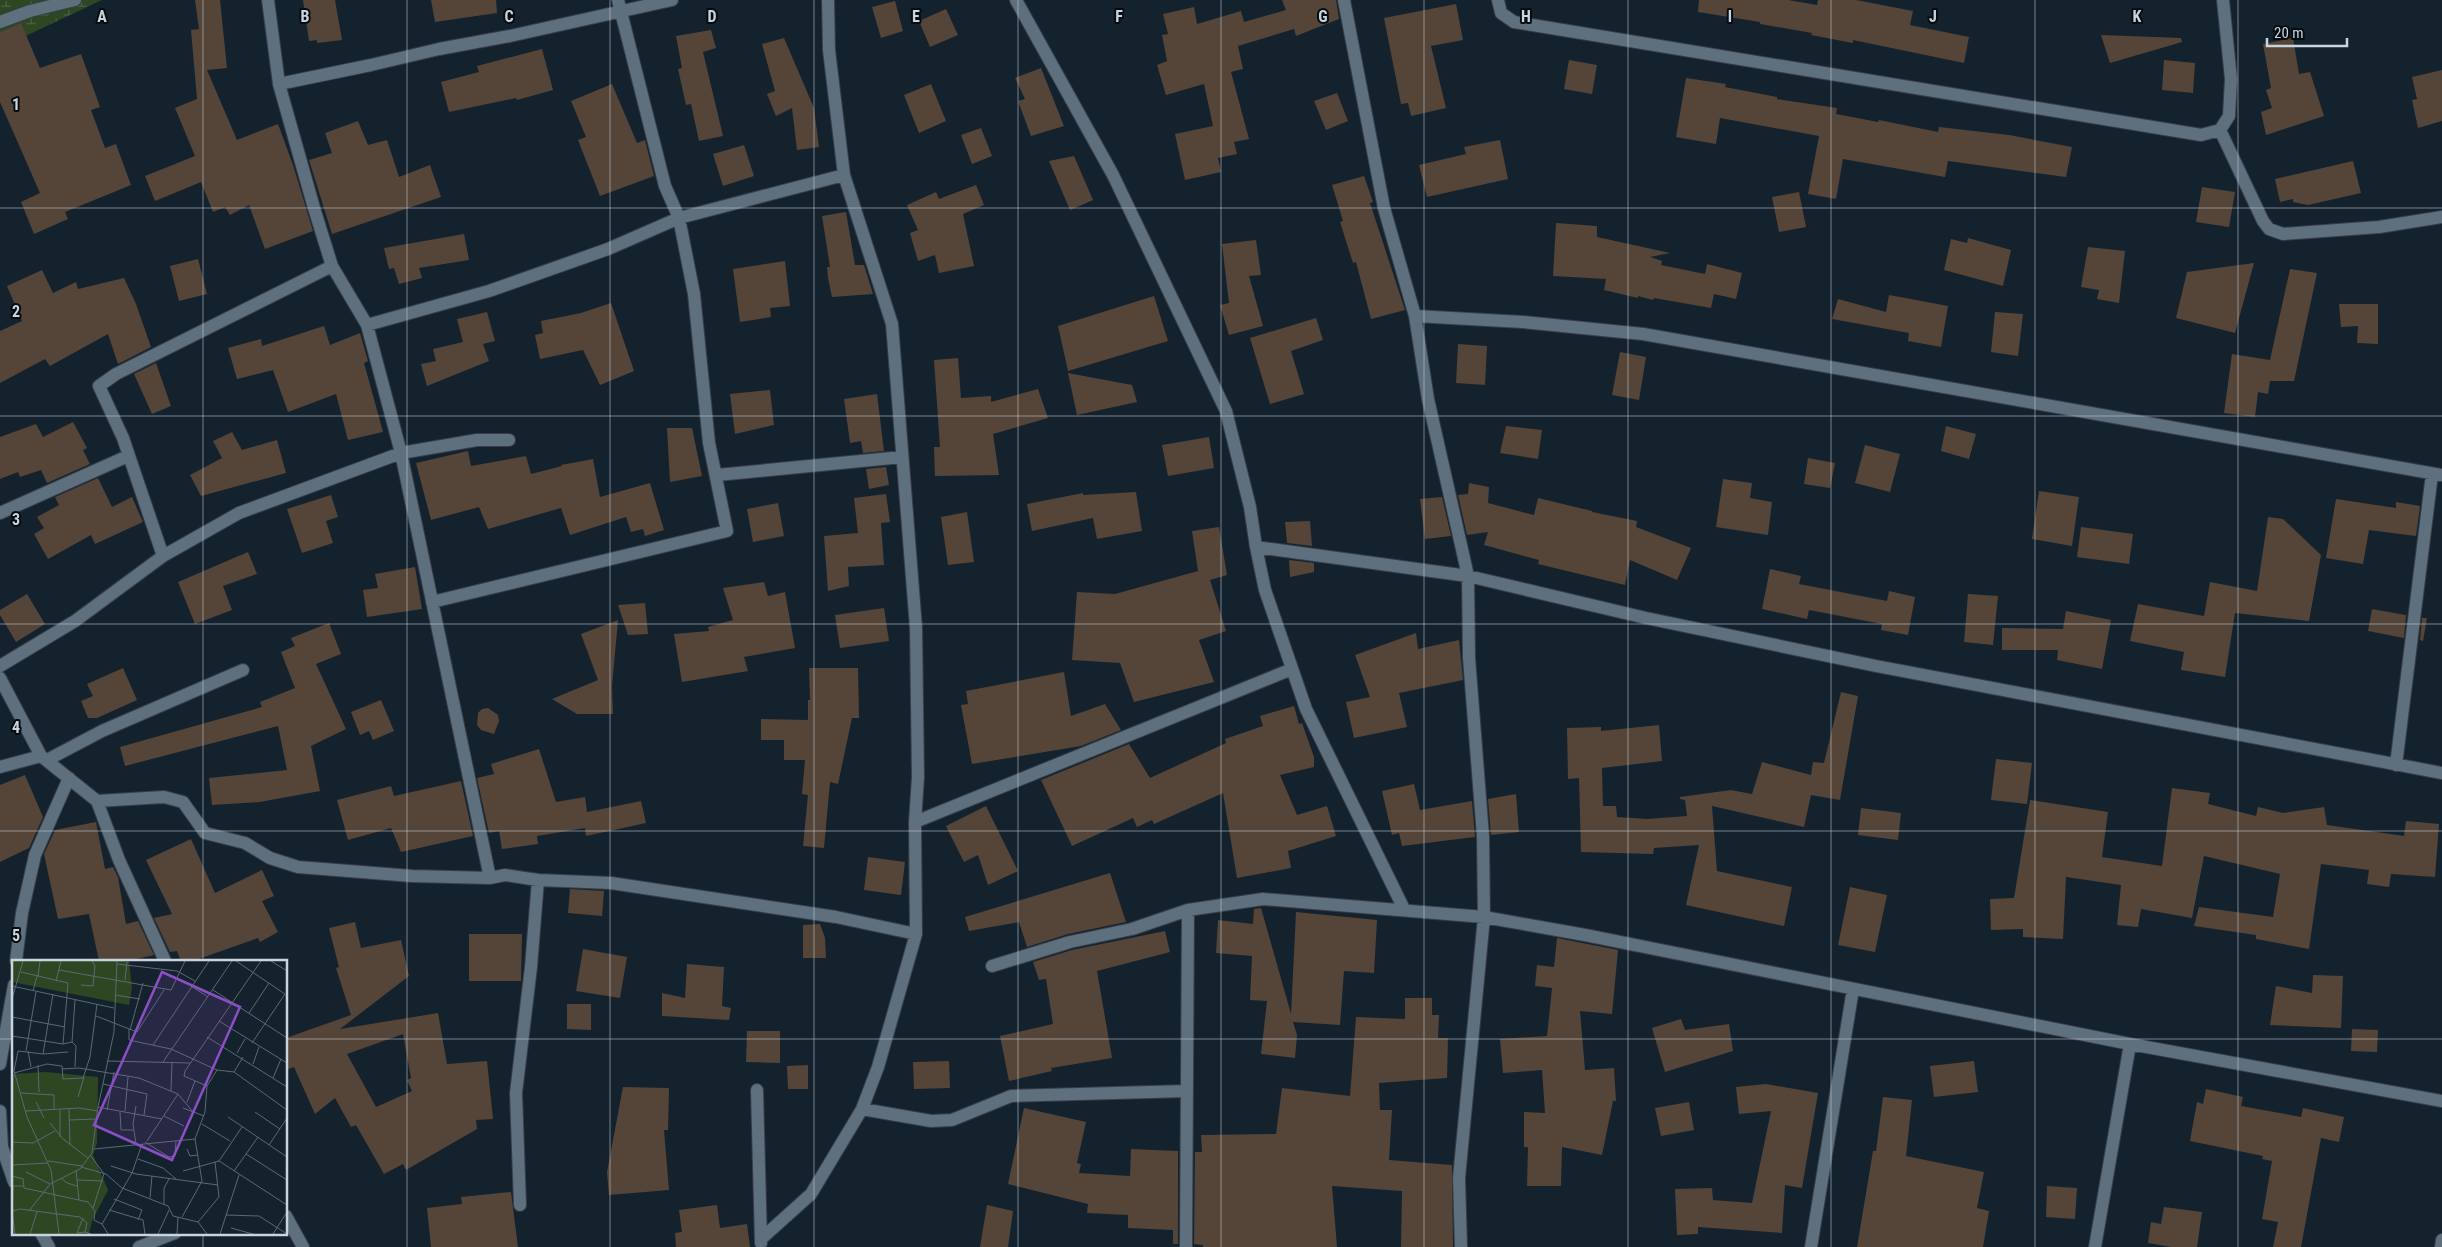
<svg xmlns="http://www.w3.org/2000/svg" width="2442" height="1247" font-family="'Roboto Condensed',sans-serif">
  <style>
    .wetland { fill: url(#wetland-marsh) }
    .building { fill: #544538; fill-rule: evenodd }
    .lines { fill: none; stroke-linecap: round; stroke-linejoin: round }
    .street-casing { stroke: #353f49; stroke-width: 14 }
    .street { stroke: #5e6f7d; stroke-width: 12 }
    .grid { fill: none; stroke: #cad4dc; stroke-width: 1; stroke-opacity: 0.55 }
    .inset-road { fill: none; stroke: #5d6974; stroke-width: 1 }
    .view { fill: #8b4ec5; fill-opacity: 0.15; stroke: #8b4ec5; stroke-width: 2.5 }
    .inset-edge { fill: none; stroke: #cad4dc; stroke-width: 2.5 }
    .grid-label { font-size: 16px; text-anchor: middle; font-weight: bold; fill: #cad4dc; stroke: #050b10; stroke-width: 4; stroke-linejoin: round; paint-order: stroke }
  </style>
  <defs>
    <pattern id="wetland-marsh" width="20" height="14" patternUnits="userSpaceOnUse" patternTransform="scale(1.25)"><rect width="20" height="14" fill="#2e4722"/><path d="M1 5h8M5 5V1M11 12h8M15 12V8" fill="none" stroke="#4b6142"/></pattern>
  </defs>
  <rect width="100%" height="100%" fill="#14222e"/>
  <path class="wetland" d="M0,0H102L0,48Z"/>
  <path class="building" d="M195,0H220L227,68L207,70L237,140L278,124L293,165L313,231L265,249L249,205L230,215L225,207L213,212L201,182L155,201L145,176L195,156L175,108L197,99L191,30L199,29Z
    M303,0H335L342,40L317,43V40L309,41Z
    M431,0H496L497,13L435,22Z
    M1282,0H1336L1339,19L1296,36L1294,29L1238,46L1243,69L1231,72L1249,139L1234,142L1237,154L1218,158L1221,172L1185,180L1175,134L1213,126L1204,84L1166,95L1157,65L1167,61L1162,35L1168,34L1163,14L1194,7L1197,24L1241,11L1244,22L1286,10Z
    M1699,0H1788L1817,5L1818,0H1856L1913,11L1910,25L1969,37L1964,63L1853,40V43L1811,35L1812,33L1760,24V22L1698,12Z
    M895,1L903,31L881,38L872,7Z
    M1456,4L1463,40L1431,46L1446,108L1411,116L1408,103L1401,104L1384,18Z
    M946,9L958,35L930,47L919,21Z
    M21,23L40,68L81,54L100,107L91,110L105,148L116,144L131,185L65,212L68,219L34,234L21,202L40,193L0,102V32Z
    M711,30L716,48L703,52L723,136L699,141L691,104L686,105L678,69L682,68L676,36Z
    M2101,35L2181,38L2182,42L2110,63Z
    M784,38L814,108L819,147L797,150L792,108L776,116L767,94L775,91L762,44Z
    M2293,38L2299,74L2310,72L2324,116L2266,135L2261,112L2272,108L2266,90L2271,88L2263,44Z
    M542,49L553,90L517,100L516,98L449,112L441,82L479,72L477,66Z
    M1569,60L1597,65L1592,94L1564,89Z
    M2164,60L2195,63L2193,93L2162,90Z
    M1041,68L1064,126L1031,136L1018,101L1025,99L1015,78Z
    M2442,70V121L2418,128L2412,100L2417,99L2412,77Z
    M1686,78L1726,84L1725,87L1777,97V99L1837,108L1836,114L1878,122L1879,120L1938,132L1939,127L2009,135L2072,147L2066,177L1948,161L1945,177L1843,159L1836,199L1808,194L1819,136L1720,118L1716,144L1676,137Z
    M612,84L637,143L645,140L654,176L600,196L578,140L586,137L571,101Z
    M931,84L946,121L919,133L904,95Z
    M1337,93L1348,121L1326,130L1314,101Z
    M358,121L368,145L387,140L399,177L430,165L441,197L332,234L309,160L332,153L325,133Z
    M981,128L992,156L972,164L961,135Z
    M1500,140L1508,179L1427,197L1419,165L1466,154L1464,147Z
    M744,145L754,176L723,186L713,154Z
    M1074,156L1093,200L1070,210L1049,161Z
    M2353,161L2361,193L2308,205L2293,202V199L2280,202L2275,179Z
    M1364,176L1373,202L1370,203L1405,310L1371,319L1356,262L1353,263L1340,222L1343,221L1332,185Z
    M976,185L984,205L963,214L974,266L939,273L935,255L918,261L910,233L918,230L907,205L936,192L939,199Z
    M2202,187L2235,192L2229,227L2196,222Z
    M1799,192L1806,227L1779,232L1772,197Z
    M846,212L855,265H864L873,294L832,297L828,278L827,267H830L822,216Z
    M1556,223L1597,226V237L1670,253L1650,257L1662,261L1661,265L1705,274L1707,264L1742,273L1736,299L1714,294L1711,308L1654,298L1653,300L1638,296V298L1604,290L1606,279L1553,276Z
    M464,234L469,260L419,268L422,278L399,284L394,268L389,269L384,248Z
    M1968,238L2011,250L2003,286L1944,270L1951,239L1967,243Z
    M1256,240L1261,275L1249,276L1263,326L1229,335L1220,305L1229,303L1222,244Z
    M2088,247L2125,251L2119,303L2097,299L2099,290L2081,287Z
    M198,259L207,294L179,301L170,266Z
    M785,261L790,306L770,308L771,317L740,322L733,269Z
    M2254,263L2235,333L2176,318L2187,272Z
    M2290,269L2317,273L2294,381H2270L2268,394L2258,392L2255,417L2224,413L2232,354L2270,360Z
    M42,270L53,293L76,282L78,289L124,278L136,304L151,347L118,364L108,334L50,366L45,359L0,383V331L22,321L7,286Z
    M1889,295L1948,306L1941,347L1908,341L1909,333L1832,319L1838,299L1886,312Z
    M1154,296L1168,341L1068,371L1058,326Z
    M611,303L634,371L600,385L583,350L540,359L535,335L543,333L541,321L581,313Z
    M2339,304H2378V344L2357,343L2358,326L2341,327Z
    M487,312L495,341L483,344L489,361L427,386L421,364L436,361L433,349L463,342L457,319Z
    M1995,312L2023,314L2018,356L1991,352Z
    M1316,318L1323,340L1291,351L1304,394L1270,404L1250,338Z
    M324,326L330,345L360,333L368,361L364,363L383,432L348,440L336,394L288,412L273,370L237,379L228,348L261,339L262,346Z
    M1458,344L1487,346L1485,385L1456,383Z
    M1620,352L1646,357L1639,400L1612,395Z
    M958,358L961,398L991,396V402L1038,389L1048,418L993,434L999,475L935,476L934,447H940L934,360Z
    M156,363L171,406L152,414L134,374Z
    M1068,373L1132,385L1137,402L1077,415Z
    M770,390L774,425L735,434L730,394Z
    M877,394L884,451L863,453L861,441L850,443L844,399Z
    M73,422L87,448L83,450L90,464L47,483L41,470L20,477L18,472L0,479V437L36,424L43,437Z
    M1506,426L1542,430L1538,459L1500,453Z
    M1946,426L1976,434L1969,459L1941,451Z
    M667,428H692L702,476L670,482Z
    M232,432L242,450L277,440L286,473L201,496L190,475L222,458L213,441Z
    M1209,437L1214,468L1168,476L1162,445Z
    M1865,445L1900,454L1890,492L1855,483Z
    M468,451L471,466L526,456L531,474L562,466L561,465L593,459L600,497L650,483L664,530L645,536L643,529L631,532L626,517L570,535L561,508L488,529L479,507L431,520L416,463Z
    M1808,458L1835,463L1830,488L1804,484Z
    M886,467L889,485L869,489L866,469Z
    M98,478L112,507L132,497L143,522L95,544L91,535L48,559L34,534L44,528L37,517L59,505L55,497Z
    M1723,479L1752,483L1750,498L1772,502L1768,535L1716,527Z
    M1469,483L1489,487L1488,503L1534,515L1538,498L1592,511V512L1637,521L1636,527L1691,548L1677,580L1630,560L1625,585L1538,564L1539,560L1484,545L1488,532L1467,535L1458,495L1468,494Z
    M2039,491L2079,497L2072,546L2032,539Z
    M1136,492L1142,531L1097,539L1093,518L1032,531L1027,504L1083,493V495Z
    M886,494L890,522L881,523L884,565L848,567L849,586L828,591L824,536L858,533L854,498Z
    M331,495L338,517L326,521L333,543L302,553L287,509Z
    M1442,497L1451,536L1425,539L1420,499Z
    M2336,499L2396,508V502L2420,506L2416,536L2369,530L2363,564L2326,558Z
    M778,503L784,536L753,542L747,509Z
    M967,512L974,562L948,565L941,517Z
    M2268,517L2283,519L2321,555L2309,621L2235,613L2225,677L2181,670L2184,652L2130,641L2138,604L2204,616L2210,582L2257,591Z
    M1310,521L1312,546L1287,543L1285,522Z
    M1219,527L1227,575L1210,580L1226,631L1199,640L1214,682L1134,702L1120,663L1072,660L1077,592L1115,594L1198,571L1192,531Z
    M2081,527L2133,534L2129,564L2077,557Z
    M248,552L257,574L223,586L232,610L195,624L178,582Z
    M1289,560L1314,563V572L1290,577Z
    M415,567L422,609L367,617L363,590L378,588L375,574Z
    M1770,569L1801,576L1799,584L1887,601L1889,591L1915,597L1908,635L1881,630L1882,624L1809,610L1807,619L1762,609Z
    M764,582L768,596L785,592L795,648L744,657L748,671L682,682L674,634L709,631L708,627L733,620L723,588Z
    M27,594L45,624L16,642L0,615V610Z
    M1968,594L1998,596L1993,645L1964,642Z
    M645,603L648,634L628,635L618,605Z
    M884,608L889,641L840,648L835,615Z
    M2372,609L2406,615L2404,638L2368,631Z
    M2066,611L2111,620L2102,669L2057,660L2058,650H2002V628L2063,629Z
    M2422,618H2427L2423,641L2420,640Z
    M618,620L612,686L613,714H577L552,699L598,680L581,634Z
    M329,623L341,654L316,664L346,729L311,746L320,791L260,802L212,805L209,778L287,770L278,726L125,766L120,747L262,707L260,702L295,688L281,652L295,646L291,638Z
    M1416,633L1418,649L1459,640L1463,680L1399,693L1407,727L1354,738L1346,702L1370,697L1355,655Z
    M123,668L137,700L97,718H88L81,701L93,696L87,684Z
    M809,668H858L859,718H852L838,784L830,782L824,848L803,846L808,795L802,794L805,760H784V740H761V719L808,720V700H810Z
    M1064,672L1071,716L1105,704L1121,730L1081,746L972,764L961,705L968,704L966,691Z
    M1841,692L1858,696L1840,800L1811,795L1804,827L1712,806L1717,871L1792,887L1784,926L1686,905L1699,845L1654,848L1653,854L1581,852L1579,778L1568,779L1567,728L1601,727V731L1659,725L1662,761L1602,768L1603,806H1616L1617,817L1647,819L1687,816L1685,800L1680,799V797L1731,790L1752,794L1762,762L1811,775L1813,762L1824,763Z
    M381,700L394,731L373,740L369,731L360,735L351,712Z
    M1294,706L1299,724L1302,723L1314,757V767L1280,775L1297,815L1327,806L1336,836L1288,851L1291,868L1237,878L1223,793L1154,824L1152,820L1137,827L1133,818L1072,846L1041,780L1129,744L1150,778L1226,743L1225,739L1263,726L1260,716Z
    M488,708L498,715L499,721L494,734L481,730L477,725L478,713L482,709Z
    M539,749L556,802L585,797L587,812L641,801L646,823L586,836L585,828L537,836L538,844L502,849L499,831L489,833L477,778L494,774L491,764Z
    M1996,759L2032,763L2027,804L1991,800Z
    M25,775L43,817L29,848L0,862V785Z
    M461,781L473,836L401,852L391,828L348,840L337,800L391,786L394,796Z
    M1414,784L1420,810L1472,801L1475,837L1402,846L1399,833L1392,835L1382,791Z
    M2172,788L2210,793L2208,804L2256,816L2258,807L2283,813L2324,807L2327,825L2404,836L2406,821L2439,824L2435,877L2391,874L2389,887L2367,884L2369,870L2321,864L2309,949L2256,939V935L2194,926L2199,907L2273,917L2280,874L2204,856L2192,918L2141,909L2138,927L2117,925L2121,885L2066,877L2063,939L2023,937V929L1991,930L1990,899L2014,898L2030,800L2108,812L2102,857L2162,866Z
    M1516,794L1519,832L1491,835L1488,799Z
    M986,806L1018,871L988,885L978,855L964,862L946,826Z
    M1861,808L1901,813L1898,840L1858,835Z
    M96,822L105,869L113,867L118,877L126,924L138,921L154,955L127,961H99L89,914L58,919L44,854L55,830Z
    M191,839L215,893L262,870L274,896L262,901L278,932L260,942L258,938L193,961H181L177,951L170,952L154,918L172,914L146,860Z
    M868,857L905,862L901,895L864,890Z
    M1110,873L1126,922L1068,934L1027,947L1019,922L969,931L965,917Z
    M1850,887L1887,895L1875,952L1838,945Z
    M570,889L604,891L602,916L568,913Z
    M1261,908L1291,1014L1296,912L1377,920L1374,973L1344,971L1340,1025L1293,1022L1297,1035L1295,1058L1261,1054L1267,1001L1250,1000L1252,956L1216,953L1218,920L1253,924L1254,909Z
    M355,922L361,948L401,940L409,976L340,1029L438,1013L447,1064L487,1061L493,1119L476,1120L477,1129L406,1170L403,1164L384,1174L356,1125L351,1127L335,1098L315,1114L294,1067L286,1070V1038L351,1015L336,968L339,967L329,928ZM403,1034L411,1078L407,1080L412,1091L376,1107L347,1054Z
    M820,924L825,938L826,958H803V925Z
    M1165,931L1170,952L1097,971L1112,1058L1051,1068L1052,1071L1009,1081L1000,1036L1053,1024L1046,979L1039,980L1033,962L1072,950Z
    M469,934H522L521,981H469Z
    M1557,938L1618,950L1612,1014L1580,1011L1585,1070L1614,1068L1616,1101H1613L1602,1155L1562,1147L1561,1186H1527L1528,1147H1524V1112L1545,1113L1542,1070L1503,1073L1500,1039L1547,1036L1552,988L1535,986L1537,965L1554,967Z
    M583,949L627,957L620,998L576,991Z
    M687,964L724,967L722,1006L731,1008L729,1020L662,1016V993L685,998Z
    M2313,975L2343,976L2341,1028L2270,1025L2276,986L2312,993Z
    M1405,998H1432V1015H1439L1438,1038H1448L1447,1078L1379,1083L1380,1110H1392L1389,1160L1452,1165L1453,1247H1401L1402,1191L1332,1186L1337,1247H1203V1245L1194,1244L1195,1152H1202L1201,1135L1276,1134L1282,1088L1350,1096L1356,1017L1405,1019Z
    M567,1004H591V1030L567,1029Z
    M1681,1019L1685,1030L1729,1024L1733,1051L1665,1072L1652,1028Z
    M2352,1029L2378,1030L2377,1052L2351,1051Z
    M747,1031H780V1063L746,1062Z
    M949,1061L950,1088L914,1089L913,1062Z
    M1974,1061L1978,1092L1934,1097L1930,1066Z
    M808,1065V1089H788L787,1066Z
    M1766,1084L1818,1093L1802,1188L1785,1185L1782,1233L1698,1227V1234L1677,1235L1675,1189L1712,1188L1713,1200L1752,1203L1771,1111L1739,1114L1736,1087Z
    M623,1087L669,1088L668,1130H664L669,1190L609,1195L607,1172Z
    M2206,1089L2243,1097L2241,1106L2301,1117L2303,1108L2344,1117L2339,1142L2321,1138L2301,1247H2273L2278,1222L2262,1219L2272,1161L2262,1159L2263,1156L2190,1141L2197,1102L2203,1104Z
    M1883,1097L1912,1100L1906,1156L1984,1172L1977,1208L1989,1211L1983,1247H1857L1873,1151H1876Z
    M1689,1102L1694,1130L1661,1136L1655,1108Z
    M1024,1108L1086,1122L1077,1163L1081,1164L1079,1173L1130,1176L1131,1149L1178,1151V1244H1173V1230L1128,1228V1215L1087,1213L1088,1204L1008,1184Z
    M2047,1186L2077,1188L2075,1219L2046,1217Z
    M511,1192L518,1247H431L427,1208L462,1204L461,1197Z
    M717,1205L720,1228L747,1224L750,1247H676L675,1233L682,1232L679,1210Z
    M987,1205L1013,1211L1008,1247H980Z
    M2164,1207L2202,1212L2197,1247H2172L2148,1243L2151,1222L2161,1224Z"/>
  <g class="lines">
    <defs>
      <path id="street" d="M268,0L279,84L314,208L332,266L367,325L401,453L490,878
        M1016,0L1113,175L1226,411L1250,507L1256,547L1265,590L1306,709L1404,909
        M1344,0L1384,208L1415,316L1428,399L1468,576L1469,658L1483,836L1484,917L1459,1178L1461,1247
        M1498,0L1501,13L1514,22L2201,135L2220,130L2229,116L2231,79L2223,0
        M0,22L30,11L75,0
        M279,84L371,65L439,49L510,36L672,0
        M2220,130L2263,221L2269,229L2283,234L2379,227L2442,217
        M1415,316L1523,322L1643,334L2442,475
        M367,325L489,291L608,249L679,218L844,175
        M717,475L902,457
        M0,513L128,456
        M1256,547L1468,576L1646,618L1876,666L2442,773
        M163,556L123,438L99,386L116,374L332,266
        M432,602L727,531L709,443L694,294L679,218L665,186L618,0
        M0,666L75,621L163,556L239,513L401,453L477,440H509
        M0,678L41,756L97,801L119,860L165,961
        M47,760L102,731L243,670
        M2396,765L2432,474
        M0,767L41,756
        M97,801L164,797L183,802L205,833L245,843L270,858L298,867L412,876L490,878L505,875L538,880L611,883L836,917L916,934
        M915,822L1292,669
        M16,961L22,913L35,855L69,778
        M992,966L1070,942L1132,929L1188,910
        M0,1064L14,985
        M757,1090L761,1243
        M862,1109L931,1121L952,1120L1011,1096L1186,1091
        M0,1111L2,1147L14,1182
        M520,1205L516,1093L531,967L538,880
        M286,1216L303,1247
        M41,1233L49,1247
        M761,1239L811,1194L862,1109L878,1067L916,934L915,822L918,777L916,628L892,324L844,175L829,50L828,0
        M139,1247L175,1233
        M1186,1247L1188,910L1263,899L1484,917L1585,935L2130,1044L2442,1101
        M1811,1247L1853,989
        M2095,1247L2130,1044
        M2441,1247L2442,1240"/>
    </defs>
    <use href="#street" class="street-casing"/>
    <use href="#street" class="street"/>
  </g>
  <path class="grid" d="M203,0V961M407,0V1247M610,0V1247M814,0V1247M1018,0V1247M1221,0V1247M1424,0V1247M1628,0V1247M1831,0V1247M2035,0V1247M2238,0V1247M0,208H2442M0,416H2442M0,624H2442M0,831H2442M0,1039H14M286,1039H2442M203,1233V1247"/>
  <g transform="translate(12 960)">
    <rect width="275" height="275" fill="#14222e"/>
    <path d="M0,1H117L120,28L117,45L0,22ZM34,112L86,117L85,183L81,195L96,230L80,261L77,274H0V114Z" fill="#2e4722"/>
    <path class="inset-road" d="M224,1L273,34L240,83M259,1L275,11M105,4L165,11L183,21M47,10L159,30L173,1M9,12L56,23L51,84L60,82M26,16L28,1M113,20L115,2M44,21L49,1M69,25L81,26L83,6L80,1M0,26L102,48M179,26L196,37M201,30L275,78M21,31L25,16M103,35L128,39M0,39L11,1M237,53L257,23M84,56L125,72L152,30M0,57L53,67M207,61L275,103M117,69V80L159,89L205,110L222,112L231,97M118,70L131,23M0,76L51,84M195,77L275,127M141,85L197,1M14,91L24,32M16,91L19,107M225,93L233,79M31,94L41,34M95,101L178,103M151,102L220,1M241,104L247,87M26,105L27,132M63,107L64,86L60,82L63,40M50,109L67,108L127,118L166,134L181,152M222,112L275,150M2,113L35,104L50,106L51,119L71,118L78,97L85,44M261,118L269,99M91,124L135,134L132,155M195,126L172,116L173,111L249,1M159,131L160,103M9,133L42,135V150M66,137L72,117M24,142L32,158M175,142L183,121M124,146L121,164L124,184M86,147L150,159M171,148L192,156M57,149L58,185M48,150V177M95,150L102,112M14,151L67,148L86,151M113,151L116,117M108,152L109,170H121M243,152L268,169M152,156L172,166M216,157L275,197M57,160L84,159M38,163L51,179L76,198M190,164L218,181M135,181L166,134M0,182L21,183L43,171M133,182L157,197L163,196L164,181M257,185L275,158M82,189L183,179M175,189L178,196L186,195M234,194L275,220M79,196L92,214L81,248M126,199L151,208L164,219M36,201L70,206M207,201L275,245M0,205L36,203M99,206L124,214L206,225M69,207L94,214L110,228L156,246L161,256L186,262L195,274M64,210L67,240M171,211L207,201L230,167M222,211L246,177M14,212L38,224M0,216L11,219L12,228L76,242L83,251L82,260L90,264M49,218L55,223L65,226M65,220L91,221M138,238L140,216M102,239L130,250L126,260M152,244V228L157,219M0,250L1,226H11M97,250L131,260L133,274M0,251L8,249L68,257L75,263L73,272L79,274M0,251L3,274M17,251L38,224L68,209L80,193L86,147L102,72L105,1M214,255L247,256L275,274M170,257L190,221L183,179L193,152L195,126L205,110M71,258L65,273L73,272M186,262L207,237L203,202M219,268L241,274M18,274L25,252M47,274L39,210L15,157L2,111L6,91L31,94L56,92M96,274L90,264L120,213L130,184M146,274L157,250M165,274L166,257M208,274L227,215M261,274L275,252"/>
    <path class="view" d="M150,12L228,47L160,200L82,165Z"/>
    <rect width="275" height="275" class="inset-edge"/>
  </g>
  <g class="grid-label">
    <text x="102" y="22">A</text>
    <text x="305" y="22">B</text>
    <text x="509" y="22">C</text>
    <text x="712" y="22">D</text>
    <text x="916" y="22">E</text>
    <text x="1119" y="22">F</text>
    <text x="1323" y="22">G</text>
    <text x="1526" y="22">H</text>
    <text x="1730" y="22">I</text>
    <text x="1933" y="22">J</text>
    <text x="2137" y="22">K</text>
    <text x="16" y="110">1</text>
    <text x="16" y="317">2</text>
    <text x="16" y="525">3</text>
    <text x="16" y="733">4</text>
    <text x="16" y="941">5</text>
  </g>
  <path d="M2267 38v8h80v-8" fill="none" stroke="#cad4dc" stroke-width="2.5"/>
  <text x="2274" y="38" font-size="15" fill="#cad4dc" stroke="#050b10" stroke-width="4" paint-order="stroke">20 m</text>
</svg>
